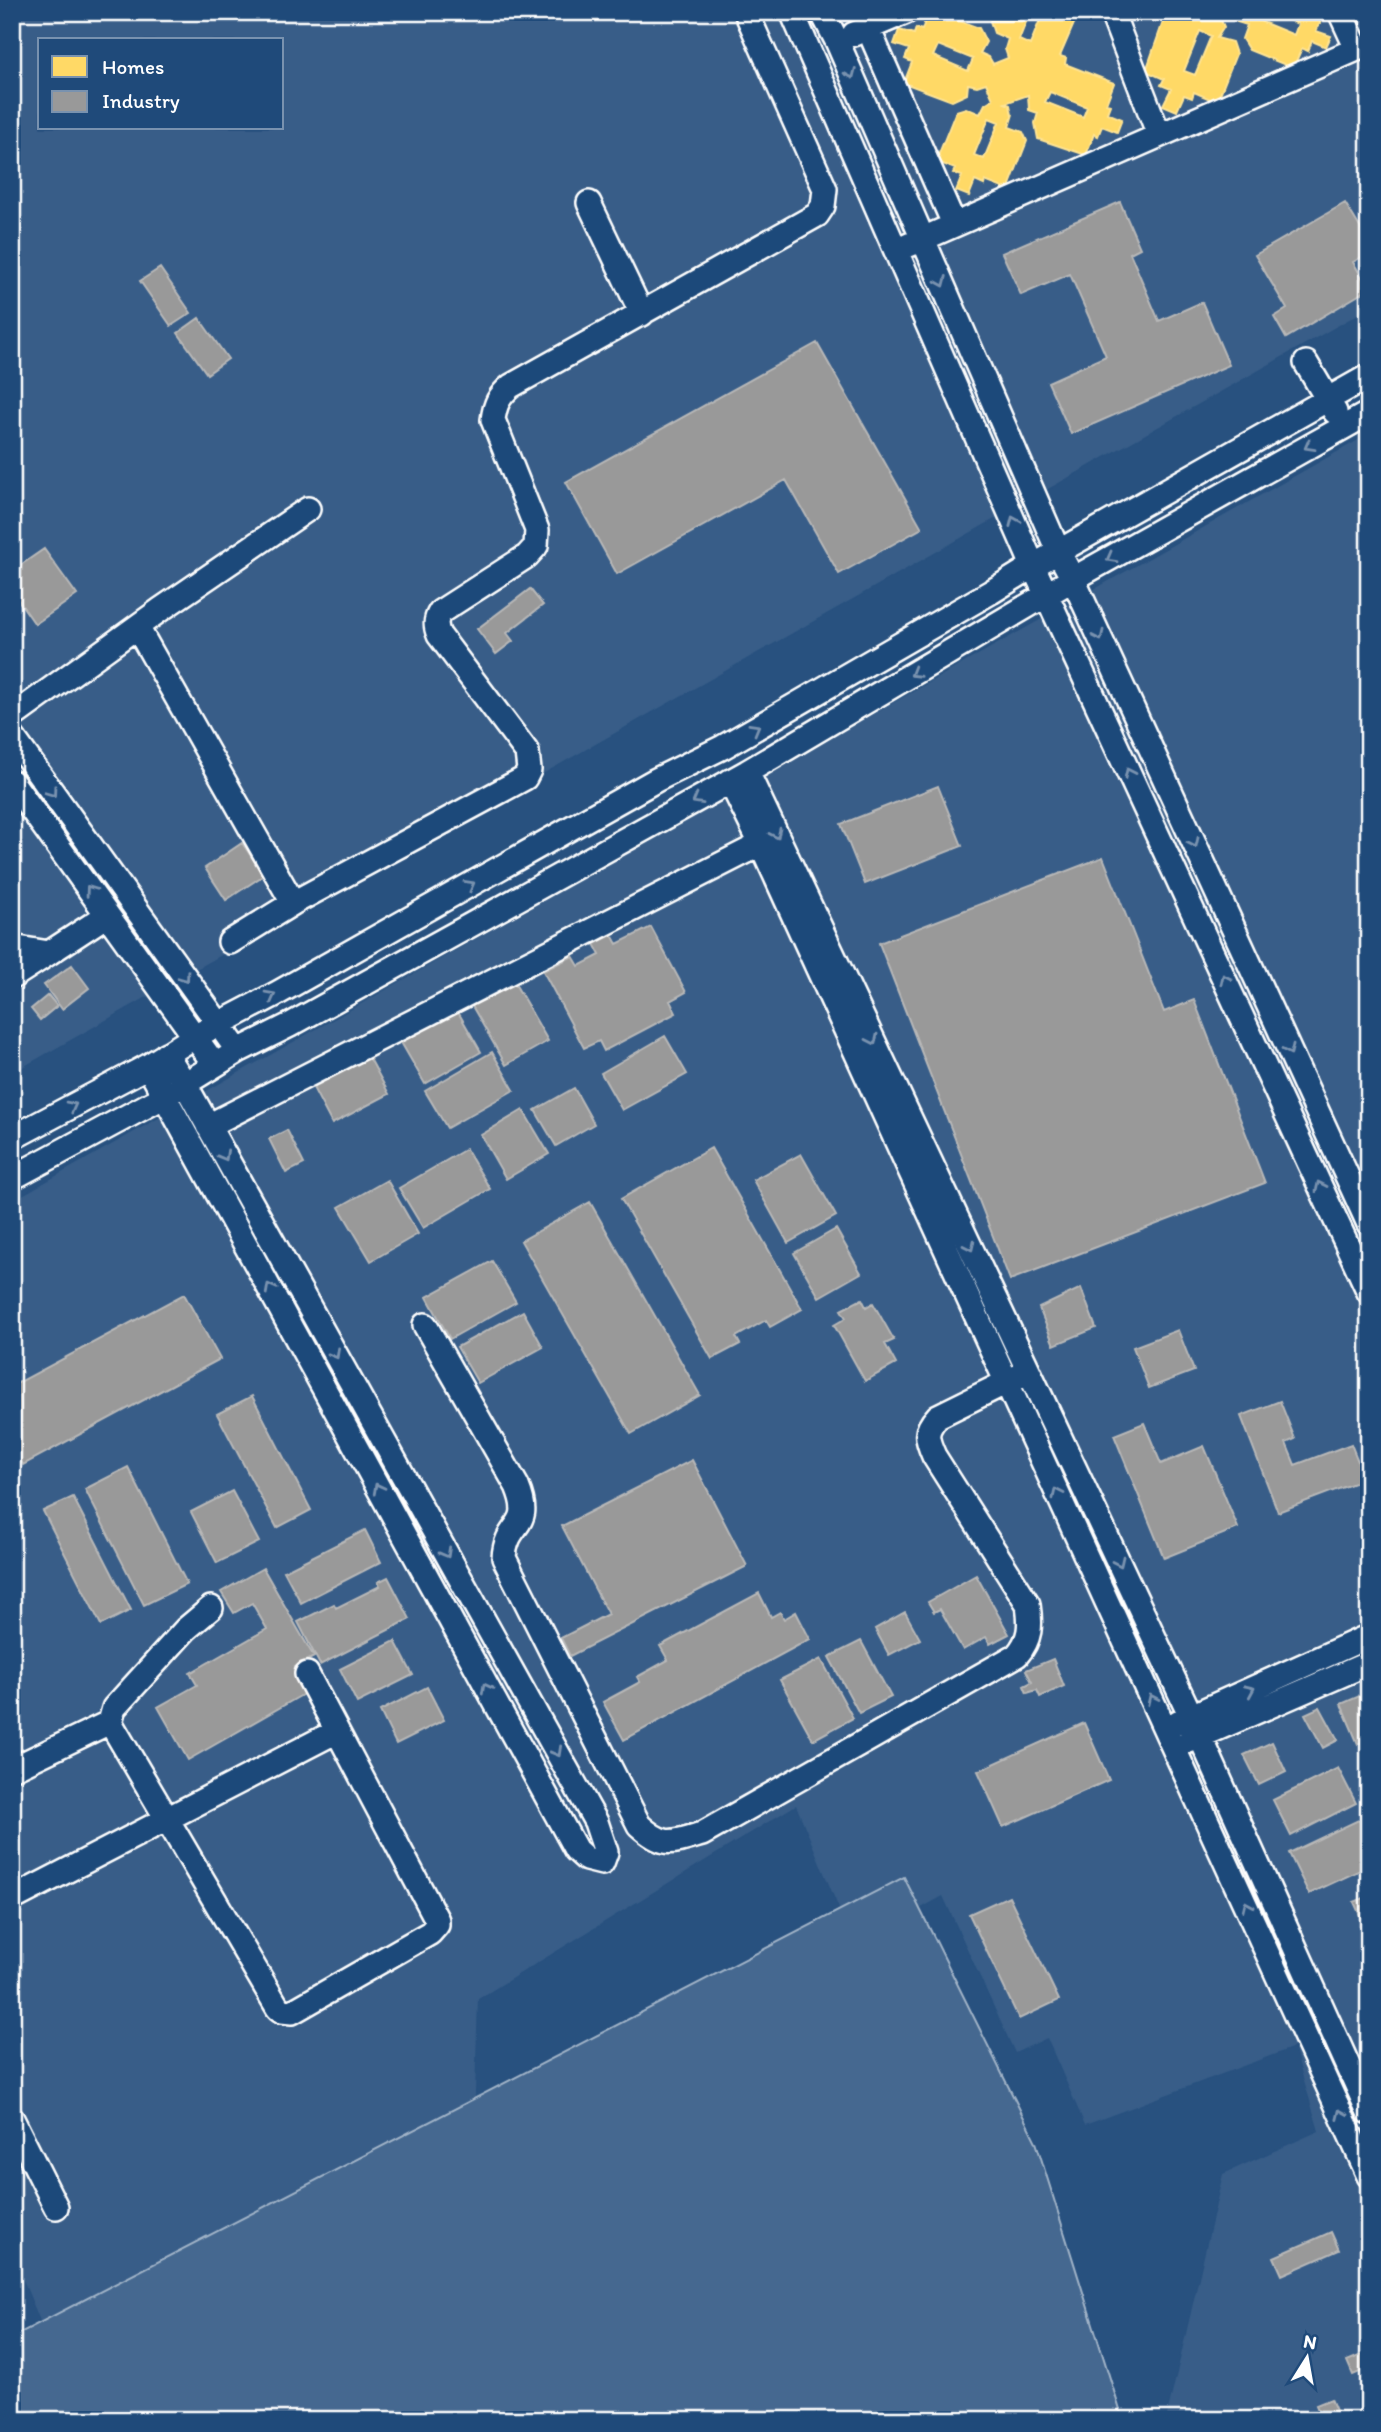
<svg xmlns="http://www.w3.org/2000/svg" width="1381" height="2432" font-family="Itim,sans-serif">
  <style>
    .built { fill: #375d88; fill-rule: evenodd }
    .green { fill: #446890; stroke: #a2b4c8; stroke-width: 2 }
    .homes { fill: #ffd966; stroke: #ffe494; stroke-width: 2; fill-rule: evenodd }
    .industry { fill: #999; stroke: #b8b8b8; stroke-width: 2 }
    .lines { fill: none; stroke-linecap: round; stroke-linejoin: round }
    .minor-casing { stroke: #fff; stroke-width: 28 }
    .minor { stroke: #1f4a7a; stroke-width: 23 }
    .oneway { stroke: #7992af }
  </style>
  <rect width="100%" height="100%" fill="#28517f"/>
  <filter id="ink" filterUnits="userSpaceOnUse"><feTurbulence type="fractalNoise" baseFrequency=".0143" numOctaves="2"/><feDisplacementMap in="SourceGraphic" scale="14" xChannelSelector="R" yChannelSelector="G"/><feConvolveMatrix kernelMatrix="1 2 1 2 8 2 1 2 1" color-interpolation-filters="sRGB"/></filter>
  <g filter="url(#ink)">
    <path class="built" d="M12,12H1369V308L12,1073ZM40,40H282V128H40Z
      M1369,434V2420H1166L1223,2174L1319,2131L1294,2047L1085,2125L1047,2038L1015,2053L943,1896L854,1945L796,1805L478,1999L470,2251L81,2420L12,2253V1201Z"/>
    <path class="green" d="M904,1877L1036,2142L1123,2420H12V2337Z"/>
    <path class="homes" d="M928,12H936L979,28L986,42L980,53L989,57L993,64L1008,58L1005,49L1008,39L994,33L990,21L994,12H1030L1019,40L1030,45L1043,12H1079L1060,56L1066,58L1065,64L1114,83L1106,104L1110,105L1107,113L1122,119L1117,132L1102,126L1098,136L1094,134L1086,155L1038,139L1035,123L1038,113L1029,110L1028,95L1005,103L1010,105L1012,115L1013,114L1009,127L1023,132L1027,141L1008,190L985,181L984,185L975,181L969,196L956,191L962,176L953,173L955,169L936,161L956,111L966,108L980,114L985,104L993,99L986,83L977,86L968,84L967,94L952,101L904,83L912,62L905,59L909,49L894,44L899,30L914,34L916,28L922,30ZM938,45L973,59L968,71L933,56ZM1050,92L1087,107L1083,117L1045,102ZM989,118L999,122L984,159L974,155Z
      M1148,12H1258L1255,19L1294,35L1298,24L1271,12H1317L1314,18L1321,21L1316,31L1331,36L1326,47L1312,41L1308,51L1302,48L1293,68L1249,50L1242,39L1247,25L1237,22L1234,14L1221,20L1224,27L1217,38L1232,42L1236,54L1217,102L1194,92L1192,98L1184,95L1177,111L1163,105L1171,89L1161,85L1164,79L1146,71L1164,19ZM1200,31L1211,36L1195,75L1184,71Z"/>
    <path class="industry" d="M1120,202L1140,248L1130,253L1159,321L1202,302L1229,365L1071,434L1048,382L1106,356L1070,274L1021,295L1002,253Z
      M1345,203L1369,242V253L1353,262L1369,289L1286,338L1274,317L1287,309L1255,255Z
      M160,268L191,313L171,326L140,281Z
      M199,318L228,359L207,374L178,333Z
      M817,343L922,528L839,574L786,480L617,574L566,482Z
      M44,549L77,595L35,624L12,591V571Z
      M530,589L543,605L507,633L513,641L496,654L477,629Z
      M938,786L962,846L865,884L841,824Z
      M242,843L264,875L226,900L205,868Z
      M1103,857L1164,1012L1194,1000L1265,1183L1010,1280L879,943Z
      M651,927L686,992L670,1001L676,1013L604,1051L599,1041L584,1048L543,971L573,956L579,966L600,955L594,944L612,935L617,944Z
      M72,965L89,988L62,1009L44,985Z
      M510,975L548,1041L506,1065L468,999Z
      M48,995L57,1006L40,1020L31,1009Z
      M454,1005L481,1052L425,1084L398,1037Z
      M665,1036L687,1074L622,1110L601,1073Z
      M492,1052L514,1090L447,1128L425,1091Z
      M367,1053L389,1094L332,1124L310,1082Z
      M574,1088L594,1124L556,1146L535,1110Z
      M523,1110L549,1154L506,1179L481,1135Z
      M287,1130L304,1164L286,1173L269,1139Z
      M711,1148L802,1309L770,1327L766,1320L736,1337L740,1344L712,1359L621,1199Z
      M466,1149L490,1189L423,1228L399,1188Z
      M801,1154L836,1216L788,1243L753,1180Z
      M387,1180L418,1234L371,1261L339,1207Z
      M590,1202L700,1395L631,1434L521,1241Z
      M836,1229L861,1273L819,1297L794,1253Z
      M492,1261L516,1302L450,1339L427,1297Z
      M1081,1288L1096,1328L1054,1345L1039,1308Z
      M184,1294L220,1359L23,1465L12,1445V1386Z
      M862,1299L866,1307L873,1303L894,1340L885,1344L896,1364L865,1381L834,1325L846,1318L841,1310Z
      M523,1311L543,1347L478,1383L457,1347Z
      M1178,1330L1194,1371L1149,1388L1133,1347Z
      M252,1396L311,1510L277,1528L217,1414Z
      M1280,1401L1295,1439L1286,1443L1295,1465L1351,1444L1365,1479L1278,1512L1241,1416Z
      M1144,1423L1161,1464L1204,1446L1238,1528L1164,1558L1114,1435Z
      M692,1460L747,1566L570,1656L561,1638L608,1614L562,1526Z
      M128,1467L187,1584L144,1605L85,1489Z
      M232,1491L259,1542L217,1563L191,1512Z
      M73,1497L131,1610L101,1625L43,1511Z
      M365,1530L381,1562L301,1603L284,1571Z
      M263,1568L314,1657L295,1667L309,1691L188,1760L158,1707L197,1685L190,1673L267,1629L252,1603L234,1613L221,1592Z
      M976,1575L1009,1634L990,1644L986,1637L963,1650L940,1609L934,1612L928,1602Z
      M388,1577L410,1619L320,1665L298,1622L334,1604L336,1608L380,1586L378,1582Z
      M759,1593L771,1617L780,1612L784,1619L796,1612L810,1639L624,1740L603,1702L640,1682L637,1677L668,1660L660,1646Z
      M905,1612L920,1639L889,1655L875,1629Z
      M395,1641L413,1675L357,1703L340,1669Z
      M861,1641L891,1697L859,1713L829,1657Z
      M821,1659L853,1718L813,1740L780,1680Z
      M1053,1659L1064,1686L1040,1697L1037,1690L1027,1693L1024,1686L1032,1682L1026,1670Z
      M427,1687L444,1720L396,1744L380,1711Z
      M1369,1692V1740L1358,1744L1341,1704Z
      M1320,1707L1338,1740L1323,1748L1305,1714Z
      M1084,1723L1109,1780L1003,1827L978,1771Z
      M1272,1742L1286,1772L1259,1785L1244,1755Z
      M1338,1768L1356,1803L1291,1836L1273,1800Z
      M1369,1815V1866L1309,1894L1289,1853Z
      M1009,1896L1059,2000L1019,2019L969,1914Z
      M1369,1896V1935L1354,1902Z
      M1331,2232L1339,2250L1282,2275L1274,2257Z
      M1369,2352V2368L1353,2375L1347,2361Z
      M1331,2399L1340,2420H1322L1316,2405Z"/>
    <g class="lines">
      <defs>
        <path id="minor" d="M792,12L1033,566L1369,1292
          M822,12L837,41L1059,553L1073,579L1369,1224
          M1113,16L1159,135
          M868,28L954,224
          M854,34L906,12
          M589,203L642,314
          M909,245L1357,49L1340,12
          M1306,363L1335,412
          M137,627L293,903
          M12,717L160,610L308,509
          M12,736L238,1051
          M747,772L1191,1716L1369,2112
          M730,781L761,844L1369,2176
          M12,782L215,1065
          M230,942L293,903L525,778L529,770L527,752L439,635C435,626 435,620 440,612L527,556L536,546L537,530L493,420C495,404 499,396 511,386L817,215L823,206L825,189L746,12
          M12,947L49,953L107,915
          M12,977L49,953
          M148,1066L576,1850L586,1859L602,1863L606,1852L596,1822L185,1084L166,1054
          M208,1126L761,844
          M12,1138L148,1066L194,1037L276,994L656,780L723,747L991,592L1033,566L1369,376
          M12,1178L165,1096L238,1051L290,1025L747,772L1073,579L1369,413
          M425,1325L517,1486C535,1530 506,1519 504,1558L639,1825C664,1848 672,1843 702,1834L1017,1655C1031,1639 1031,1625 1028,1604L934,1456C926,1438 924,1431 938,1416L1021,1375
          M110,1722L114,1708L186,1629L211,1608
          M1178,1722L1369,1636
          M1189,1741L1369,1663
          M12,1769L110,1722L278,2008L282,2011L292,2012L430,1933L437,1925V1920L307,1674
          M12,1899L337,1731
          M12,2119L56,2207"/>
      </defs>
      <use href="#minor" class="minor-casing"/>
      <use href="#minor" class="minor"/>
    </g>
    <defs><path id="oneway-chevron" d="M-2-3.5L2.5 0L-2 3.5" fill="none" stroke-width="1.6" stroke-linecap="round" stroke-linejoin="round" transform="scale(1.75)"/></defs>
    <g class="oneway">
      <use href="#oneway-chevron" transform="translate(851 74) rotate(67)"/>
      <use href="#oneway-chevron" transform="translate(942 282) rotate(67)"/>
      <use href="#oneway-chevron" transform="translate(1309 446) rotate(151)"/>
      <use href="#oneway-chevron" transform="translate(1014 521) rotate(-114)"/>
      <use href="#oneway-chevron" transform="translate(1111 558) rotate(151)"/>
      <use href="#oneway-chevron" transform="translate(1099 636) rotate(65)"/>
      <use href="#oneway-chevron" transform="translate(915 673) rotate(149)"/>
      <use href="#oneway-chevron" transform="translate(755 728) rotate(-30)"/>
      <use href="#oneway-chevron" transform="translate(1129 773) rotate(-115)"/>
      <use href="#oneway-chevron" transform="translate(52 792) rotate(54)"/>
      <use href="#oneway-chevron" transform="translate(697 800) rotate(150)"/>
      <use href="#oneway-chevron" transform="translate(776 834) rotate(65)"/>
      <use href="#oneway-chevron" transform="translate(1194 843) rotate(65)"/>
      <use href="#oneway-chevron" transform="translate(470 885) rotate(-29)"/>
      <use href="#oneway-chevron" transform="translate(90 890) rotate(-126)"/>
      <use href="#oneway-chevron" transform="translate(185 977) rotate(54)"/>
      <use href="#oneway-chevron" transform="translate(1225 979) rotate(-115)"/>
      <use href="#oneway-chevron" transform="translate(271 996) rotate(-28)"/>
      <use href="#oneway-chevron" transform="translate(873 1040) rotate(65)"/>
      <use href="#oneway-chevron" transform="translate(1289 1050) rotate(65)"/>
      <use href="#oneway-chevron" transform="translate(72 1106) rotate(-28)"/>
      <use href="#oneway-chevron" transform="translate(224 1156) rotate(61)"/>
      <use href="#oneway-chevron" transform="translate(1320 1186) rotate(-115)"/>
      <use href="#oneway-chevron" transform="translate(970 1246) rotate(65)"/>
      <use href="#oneway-chevron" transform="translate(270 1288) rotate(-118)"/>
      <use href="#oneway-chevron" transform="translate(335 1354) rotate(61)"/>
      <use href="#oneway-chevron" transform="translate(378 1488) rotate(-118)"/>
      <use href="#oneway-chevron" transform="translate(1057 1493) rotate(-115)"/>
      <use href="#oneway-chevron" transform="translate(446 1553) rotate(61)"/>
      <use href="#oneway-chevron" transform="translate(1119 1562) rotate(65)"/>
      <use href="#oneway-chevron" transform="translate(486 1688) rotate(-118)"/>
      <use href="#oneway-chevron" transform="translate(1250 1690) rotate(-24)"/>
      <use href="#oneway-chevron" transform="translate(1152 1699) rotate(-115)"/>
      <use href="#oneway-chevron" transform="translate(557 1752) rotate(61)"/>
      <use href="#oneway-chevron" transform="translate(1247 1906) rotate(-114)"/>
      <use href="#oneway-chevron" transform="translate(1341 2114) rotate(-114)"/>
    </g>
  </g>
  <rect width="1381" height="2432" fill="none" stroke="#1f4a7a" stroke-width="42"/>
  <rect x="21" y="21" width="1339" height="2390" fill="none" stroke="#fff" stroke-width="2.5" filter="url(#ink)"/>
  <rect x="38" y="38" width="245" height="91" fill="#1f4a7a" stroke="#7992af" stroke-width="2"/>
  <rect x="52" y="56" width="35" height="21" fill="#ffd966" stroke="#7992af" stroke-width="2"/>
  <text x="102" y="74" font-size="21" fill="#ffffff">Homes</text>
  <rect x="52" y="91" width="35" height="21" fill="#999999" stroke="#7992af" stroke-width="2"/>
  <text x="102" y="108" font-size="21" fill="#ffffff">Industry</text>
  <g transform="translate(1307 2358) rotate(11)" stroke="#1f4a7a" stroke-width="5" paint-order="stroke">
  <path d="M0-5L12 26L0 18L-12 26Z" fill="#ffffff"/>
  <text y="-10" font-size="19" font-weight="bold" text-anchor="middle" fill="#ffffff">N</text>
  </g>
</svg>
